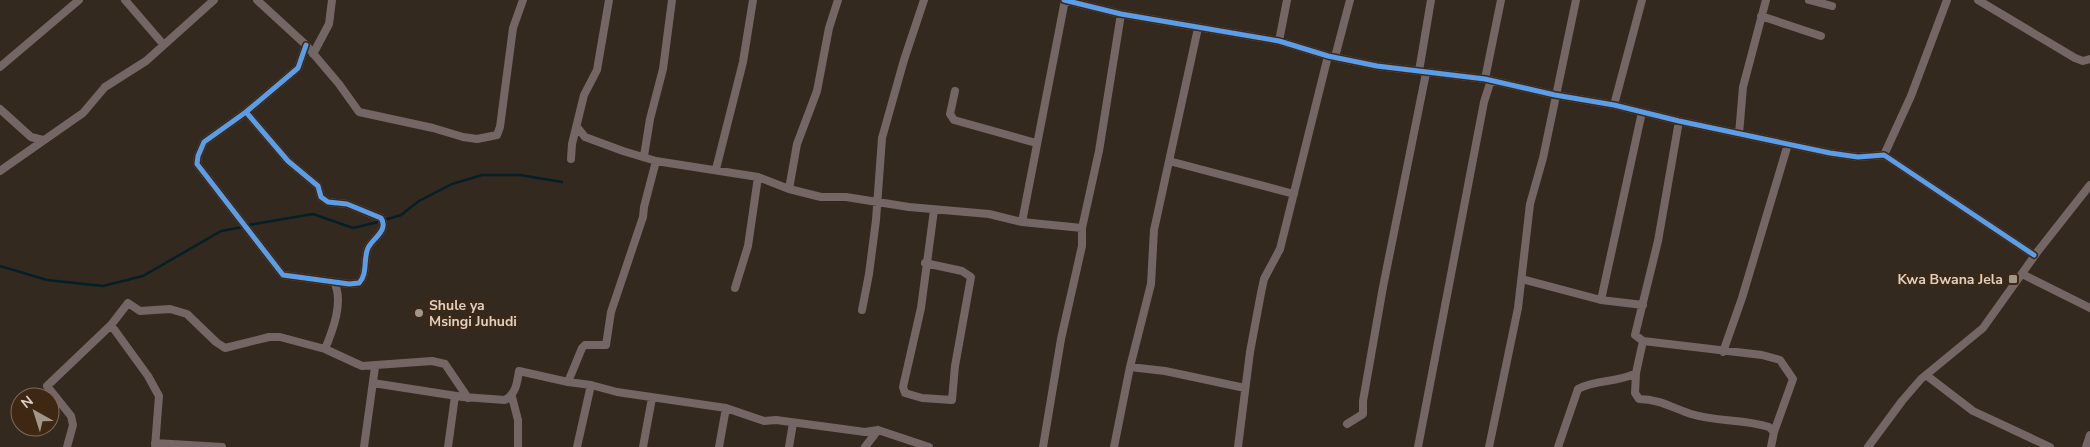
<svg xmlns="http://www.w3.org/2000/svg" width="2090" height="447" font-family="'Nunito Sans',sans-serif">
  <style>
    .lines { fill: none; stroke-linecap: round; stroke-linejoin: round }
    .stream { stroke: #051f28; stroke-width: 2.5 }
    .minor { stroke: #746665; stroke-width: 8 }
    .cycleway-casing { stroke: #3e2814; stroke-width: 8 }
    .cycleway { stroke: #5a9eea; stroke-width: 5 }
    .poi-dot { fill: #a2968a; stroke: #3e2814; stroke-width: 2 }
    .labels { text-anchor: middle; dominant-baseline: central; stroke-width: 4; stroke-linejoin: round; paint-order: stroke }
    .poi-label { font-size: 14px; font-weight: bold; fill: #ded0c4; stroke: #3e2814; text-anchor: end }
  </style>
  <rect width="100%" height="100%" fill="#34291e"/>
  <g class="lines">
    <path class="stream" d="M248,225L313,214L353,228L374,223L401,215L419,201L452,184L482,175H520L562,182
      M0,266L47,280L103,286L143,276L221,231L243,227"/>
    <path class="minor" d="M125,0L163,44
      M257,0L306,45L339,84L359,112L433,128L463,137L477,139L497,135L500,127L513,28L523,0
      M1064,0L1121,14L1279,41L1328,56L1377,66L1485,79L1555,95L1614,105L1679,121L1830,153L1858,157L1884,155L2034,255
      M1809,0L1832,6
      M1978,0L2075,58L2083,61L2090,59
      M1761,16L1821,36
      M1279,41L1287,0
      M313,54L329,24L332,0
      M1335,57L1350,0
      M0,67L79,0
      M1419,71L1431,0
      M1485,79L1501,0
      M955,91L950,114L954,120L1036,143
      M1614,105L1642,0
      M0,109L31,137L43,140
      M246,112L288,161L318,186L321,197L328,202L347,204L381,218C389,230 373,238 368,248C363,259 368,274 359,283L349,284L283,275L197,164L198,156L204,142L246,112L298,68L306,45
      M1679,121L1658,241L1635,335L1643,341L1762,355L1780,360L1793,379L1774,432
      M577,127L585,137L623,151L656,161L758,177L789,189L821,197H846L909,207L989,214L1022,222L1082,228
      M1739,134L1743,87L1766,0
      M1884,155L1911,96L1947,0
      M644,156L650,119L663,69L672,0
      M571,159L572,144L584,95L597,70L609,0
      M1169,161L1294,194
      M716,169L743,62L753,0
      M0,171L83,113L105,87L146,61L214,0
      M789,189L797,144L817,91L829,28L838,0
      M1022,222L1065,0
      M925,263L962,271L971,277L955,366L952,400L922,398L905,393L903,387L921,308L934,210
      M2022,274L2090,308
      M1522,279L1601,300L1643,305
      M735,288L748,246L758,177
      M1601,300L1642,112
      M862,310L869,274L876,220L882,138L904,60L924,0
      M111,325L148,376L159,396L155,447
      M1643,341L1636,373L1635,393L1639,399C1659,399 1673,408 1691,414C1717,422 1744,419 1769,427L1774,432L1771,447
      M325,349C333,330 344,301 334,282
      M1723,352L1742,298L1788,144
      M1130,367L1165,371L1245,388
      M1926,375L1973,411L2050,447
      M568,382L582,348L585,345H606L611,312L643,217L644,207L656,161
      M373,383L463,397L505,400C516,394 517,383 519,371L568,382L591,385L617,392L726,408L764,421L776,420L865,432L878,430L929,447
      M512,397L518,420V447
      M1347,424L1363,414V401L1383,287L1426,73
      M155,443L222,447
      M67,447L73,425L71,416L47,386L111,325L128,303L140,311L170,309L187,314L216,342L225,348L269,337H280L325,349L362,366L432,361L445,364L468,398
      M364,447L375,367
      M448,447L455,396
      M577,447L591,385
      M643,447L652,398
      M719,447L726,408
      M789,447L793,423
      M865,447L878,430
      M1043,447L1061,339L1082,246V228L1099,151L1121,14
      M1114,447L1130,367L1151,284L1154,230L1198,28
      M1238,447L1250,352L1261,293L1264,279L1280,249L1328,56
      M1418,447L1484,102L1491,80
      M1489,447L1518,308L1530,204L1543,158L1576,0
      M1558,447L1578,389C1596,379 1618,383 1636,373
      M1868,447L1902,401L1921,379L1983,328L2038,251L2090,185
      M2086,447L2090,435"/>
    <defs>
      <path id="cycleway" d="M1064,0L1121,14L1279,41L1328,56L1377,66L1485,79L1555,95L1614,105L1679,121L1830,153L1858,157L1884,155L2034,255
        M246,112L288,161L318,186L321,197L328,202L347,204L381,218C389,230 373,238 368,248C363,259 368,274 359,283L349,284L283,275L197,164L198,156L204,142L246,112L298,68L306,45"/>
    </defs>
    <use href="#cycleway" class="cycleway-casing"/>
    <use href="#cycleway" class="cycleway"/>
  </g>
  <g class="poi-dot">
    <rect x="2008" y="274" width="10" height="10" rx="2.5"/>
    <circle cx="419" cy="313" r="5"/>
  </g>
  <g class="labels">
    <g class="poi-label">
      <text x="2003" y="279">Kwa Bwana Jela</text>
      <text x="429" y="305" text-anchor="start">Shule ya<tspan x="429" dy="16">Msingi Juhudi</tspan></text>
    </g>
  </g>
  <g transform="translate(35 412) rotate(321)"><circle r="24" fill="#3e2814" stroke="#7e6b5a"/>
  <path d="M0-4L9 19L0 12L-9 19Z" fill="#a2968a"/>
  <text y="-8" font-size="14" font-weight="bold" text-anchor="middle" fill="#ded0c4">N</text>
  </g>
</svg>
